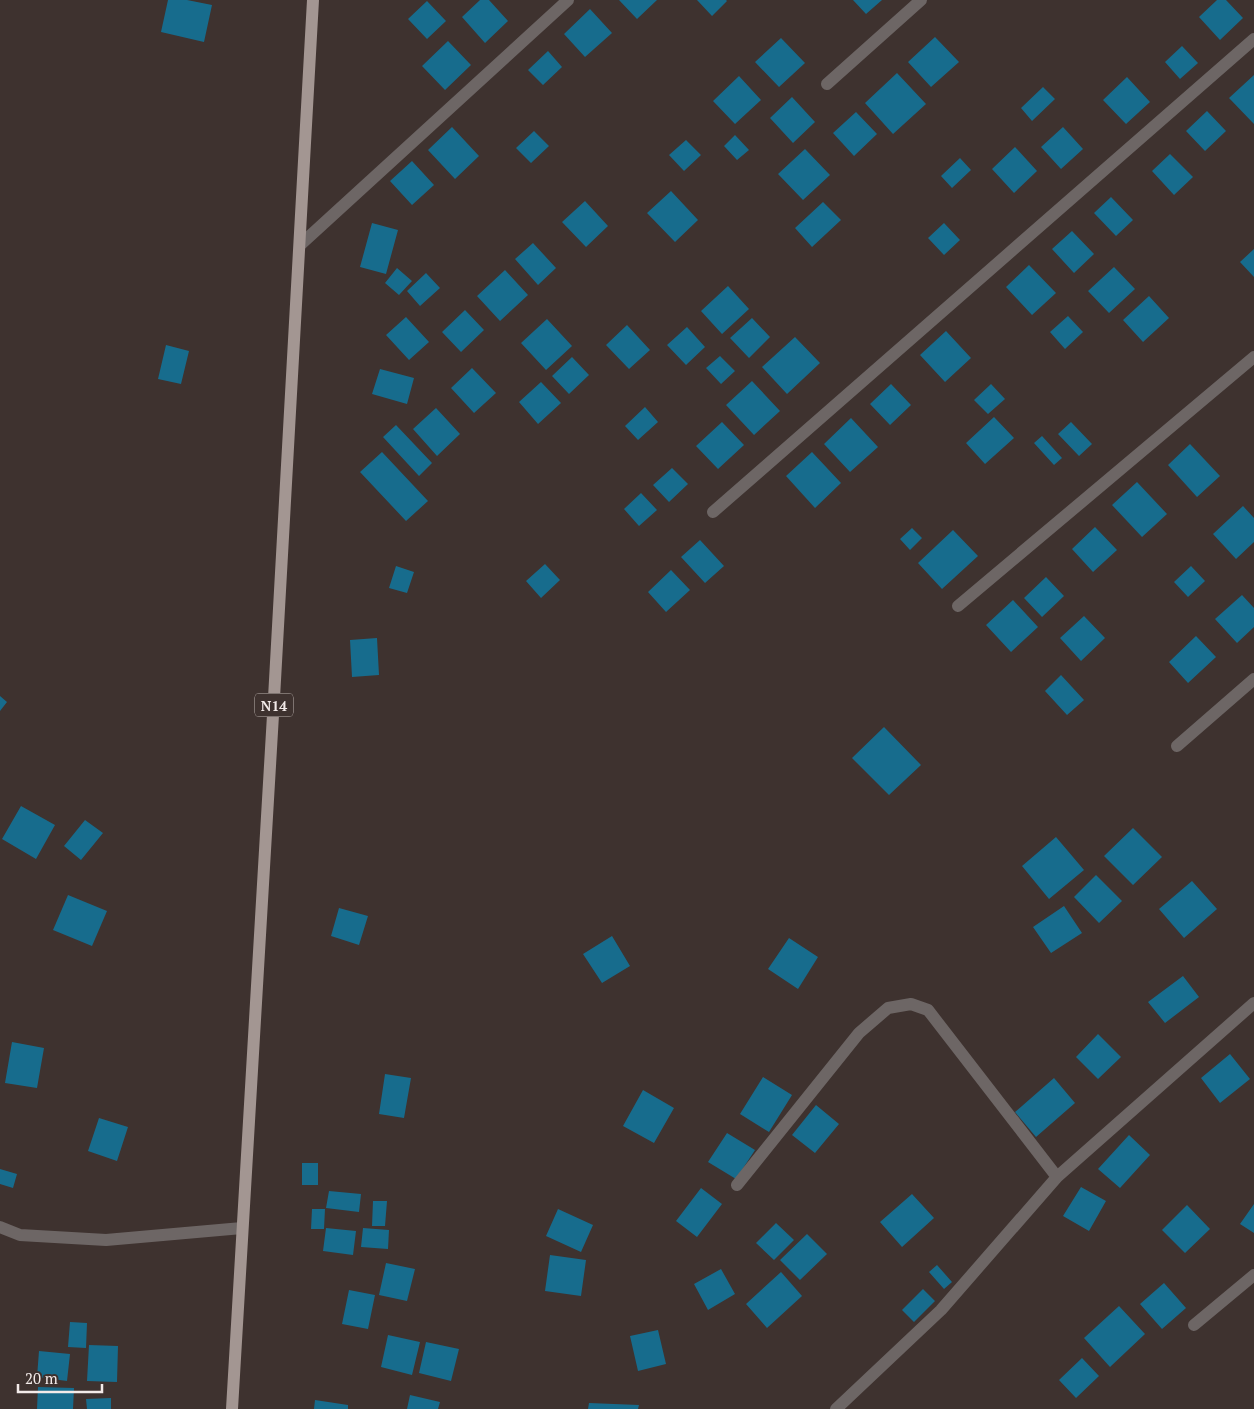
<svg xmlns="http://www.w3.org/2000/svg" width="1254" height="1409" font-family="'PT Serif',serif">
  <style>
    .building { fill: #176c8d }
    .lines { fill: none; stroke-linecap: round; stroke-linejoin: round }
    .street { stroke: #6d6665; stroke-width: 12 }
    .primary { stroke: #a39692; stroke-width: 12 }
    .labels { text-anchor: middle; dominant-baseline: central; stroke-width: 4.5; stroke-linejoin: round; paint-order: stroke }
    .shield { fill: #3e322f; stroke: #bdb4b1; stroke-width: 1 }
    .shield-label { font-size: 14px; font-weight: bold; fill: #f3ebe9 }
  </style>
  <rect width="100%" height="100%" fill="#3e322f"/>
  <path class="building" d="M168,0H187L212,5L204,42L161,32Z
    M480,0H489L508,21L485,43L462,17Z
    M619,0H657L637,19Z
    M697,0H726L727,1L712,16Z
    M853,0H882L866,14Z
    M1217,0H1226L1243,18L1220,40L1199,17Z
    M427,1L446,21L427,39L408,19Z
    M590,9L612,33L585,57L564,34Z
    M935,37L959,62L931,87L908,62Z
    M781,38L805,63L779,87L755,62Z
    M448,41L471,65L445,90L422,66Z
    M1182,46L1198,63L1180,79L1165,62Z
    M548,51L562,67L543,85L528,70Z
    M897,73L926,104L893,134L865,103Z
    M1254,75V124L1229,98Z
    M739,76L761,100L735,124L713,101Z
    M1127,77L1150,102L1126,124L1103,100Z
    M1043,87L1055,99L1032,121L1021,108Z
    M792,97L815,122L793,143L770,118Z
    M1207,111L1226,131L1205,151L1186,131Z
    M856,112L877,134L854,156L833,133Z
    M452,127L479,156L455,179L428,150Z
    M1063,127L1083,149L1061,169L1041,147Z
    M534,131L549,146L531,163L516,148Z
    M735,135L749,150L737,160L724,146Z
    M686,140L701,155L684,171L669,155Z
    M1015,147L1037,171L1014,193L992,169Z
    M805,149L830,175L803,200L778,174Z
    M1170,154L1193,177L1174,195L1152,171Z
    M960,158L971,170L952,188L941,176Z
    M412,161L434,185L412,205L390,181Z
    M671,191L698,220L675,242L647,213Z
    M1111,197L1133,220L1116,236L1094,213Z
    M585,201L608,226L586,247L562,222Z
    M823,202L841,220L812,247L795,228Z
    M372,223L398,230L386,274L360,267Z
    M944,223L960,240L944,255L928,238Z
    M1072,231L1094,254L1074,273L1052,249Z
    M533,243L556,268L538,285L515,259Z
    M1254,249V277L1240,262Z
    M1029,265L1056,293L1032,315L1006,287Z
    M1114,267L1135,289L1109,313L1088,291Z
    M397,268L412,281L399,295L385,283Z
    M505,270L528,295L500,321L477,296Z
    M426,273L440,288L420,306L407,291Z
    M728,286L749,309L722,334L701,311Z
    M1149,296L1169,318L1143,342L1123,320Z
    M465,310L484,330L461,352L442,332Z
    M1068,316L1083,332L1065,349L1050,332Z
    M406,317L429,342L409,360L386,335Z
    M752,318L770,337L749,358L730,338Z
    M547,319L572,346L546,370L521,343Z
    M627,325L650,350L629,369L606,345Z
    M687,327L705,347L686,365L667,345Z
    M946,331L971,358L945,382L920,355Z
    M795,337L820,363L787,394L762,367Z
    M166,345L189,351L181,384L158,379Z
    M720,356L735,371L721,384L706,368Z
    M572,357L589,375L569,394L552,376Z
    M472,368L496,393L474,413L451,388Z
    M380,369L414,378L407,404L372,394Z
    M752,381L780,411L754,435L726,405Z
    M541,382L561,403L538,424L519,402Z
    M891,384L911,405L890,425L870,404Z
    M991,384L1005,399L988,414L974,400Z
    M645,407L658,422L638,440L625,426Z
    M436,408L460,434L437,456L413,429Z
    M994,417L1014,438L985,464L966,443Z
    M851,418L878,447L850,472L824,444Z
    M722,422L744,445L718,469L696,446Z
    M1071,422L1092,444L1079,456L1058,434Z
    M396,425L432,463L419,476L383,437Z
    M1042,436L1062,458L1054,465L1034,443Z
    M1190,444L1220,476L1197,497L1168,465Z
    M382,452L428,501L406,521L360,472Z
    M812,452L841,483L815,508L786,476Z
    M672,468L688,484L669,502L653,485Z
    M1137,482L1167,514L1142,537L1112,505Z
    M641,493L657,510L639,526L624,509Z
    M1243,506L1254,518V542L1236,559L1213,534Z
    M1095,527L1117,550L1093,572L1072,549Z
    M912,528L922,538L910,550L900,539Z
    M953,530L978,556L942,589L918,563Z
    M700,540L724,566L705,583L681,557Z
    M545,564L560,580L541,598L526,581Z
    M396,566L414,572L407,593L389,588Z
    M1191,566L1205,581L1188,597L1174,582Z
    M671,570L690,590L666,612L648,592Z
    M1046,577L1064,596L1042,617L1024,598Z
    M1242,595L1254,608V627L1237,643L1215,619Z
    M1013,600L1038,627L1011,652L986,625Z
    M1084,616L1105,638L1081,661L1060,638Z
    M1196,636L1216,657L1188,683L1169,662Z
    M377,638L379,675L352,677L350,640Z
    M1061,675L1084,700L1067,715L1045,691Z
    M0,696L7,702L0,711Z
    M884,727L921,765L889,795L852,758Z
    M21,806L55,825L36,859L2,839Z
    M85,820L103,833L81,860L64,846Z
    M1133,828L1162,857L1133,885L1104,856Z
    M1056,837L1084,870L1049,899L1022,866Z
    M1096,875L1122,901L1099,923L1074,897Z
    M1192,881L1217,909L1184,938L1159,909Z
    M68,895L107,911L92,946L53,930Z
    M1064,906L1082,933L1051,953L1033,927Z
    M339,908L368,916L359,945L331,936Z
    M612,936L630,966L602,983L583,954Z
    M789,938L818,957L798,989L768,969Z
    M1183,976L1199,997L1165,1023L1148,1002Z
    M1098,1034L1121,1057L1098,1079L1076,1057Z
    M12,1042L44,1048L37,1088L5,1083Z
    M1230,1054L1250,1079L1220,1103L1201,1078Z
    M385,1074L411,1078L404,1118L379,1114Z
    M763,1077L792,1095L769,1132L740,1114Z
    M1054,1078L1075,1103L1036,1137L1015,1112Z
    M643,1090L674,1108L654,1143L623,1126Z
    M816,1105L839,1124L815,1153L792,1135Z
    M99,1118L128,1127L117,1161L88,1151Z
    M727,1133L755,1150L736,1179L708,1162Z
    M1129,1135L1150,1155L1120,1188L1098,1169Z
    M302,1163H318V1185H302Z
    M0,1169L17,1174L13,1188L0,1184Z
    M1081,1187L1106,1201L1089,1231L1063,1216Z
    M701,1188L722,1204L697,1237L676,1221Z
    M329,1191L361,1194L359,1212L326,1208Z
    M912,1194L934,1218L902,1247L880,1222Z
    M373,1201H387L385,1226H372Z
    M1254,1204V1233L1240,1224Z
    M1187,1205L1210,1229L1185,1253L1162,1230Z
    M312,1209H325L324,1229H311Z
    M558,1209L593,1225L581,1252L546,1236Z
    M776,1223L794,1240L774,1260L756,1243Z
    M326,1228L356,1231L353,1255L323,1251Z
    M363,1228L389,1230L388,1249L361,1247Z
    M807,1234L827,1254L800,1280L780,1260Z
    M550,1255L586,1260L581,1296L545,1291Z
    M386,1263L415,1269L407,1301L379,1295Z
    M937,1265L952,1282L944,1289L929,1272Z
    M721,1269L735,1294L708,1310L694,1284Z
    M781,1272L802,1296L767,1328L746,1304Z
    M1164,1283L1186,1308L1162,1329L1140,1304Z
    M923,1289L935,1301L914,1322L902,1310Z
    M349,1290L375,1295L368,1329L342,1324Z
    M1119,1306L1145,1334L1110,1367L1084,1338Z
    M70,1322L87,1323L86,1348L68,1347Z
    M658,1330L666,1364L638,1371L630,1336Z
    M388,1335L420,1342L412,1375L381,1367Z
    M426,1342L459,1349L451,1381L419,1373Z
    M89,1345L118,1346L117,1382L87,1381Z
    M39,1351L70,1354L67,1381L37,1377Z
    M1082,1358L1099,1376L1076,1398L1059,1380Z
    M38,1387L74,1388L73,1409H37Z
    M410,1395L440,1402L438,1409H407Z
    M111,1398V1409H87L86,1399Z
    M315,1400L348,1405V1409H314Z
    M589,1403L639,1405L638,1409H588Z"/>
  <g class="lines">
    <path class="street" d="M827,84L921,0
      M300,245L568,0
      M713,512L1254,39
      M958,606L1254,357
      M1177,746L1254,679
      M737,1185L859,1033L888,1008L911,1004L928,1010L1057,1177
      M0,1227L20,1235L106,1240L242,1228
      M1194,1325L1254,1275
      M836,1409L941,1310L1057,1177L1254,1003"/>
    <path class="primary" d="M232,1409L274,698L313,0"/>
  </g>
  <g class="labels">
    <rect class="shield" x="255" y="693.5" width="38" height="23" rx="4"/>
    <g class="shield-label">
      <text x="274" y="705">N14</text>
    </g>
  </g>
  <path d="M18 1384v8h84v-8" fill="none" stroke="#f3ebe9" stroke-width="2.5"/>
  <text x="25" y="1384" font-size="15" fill="#f3ebe9" stroke="#3e322f" stroke-width="4" paint-order="stroke">20 m</text>
</svg>
